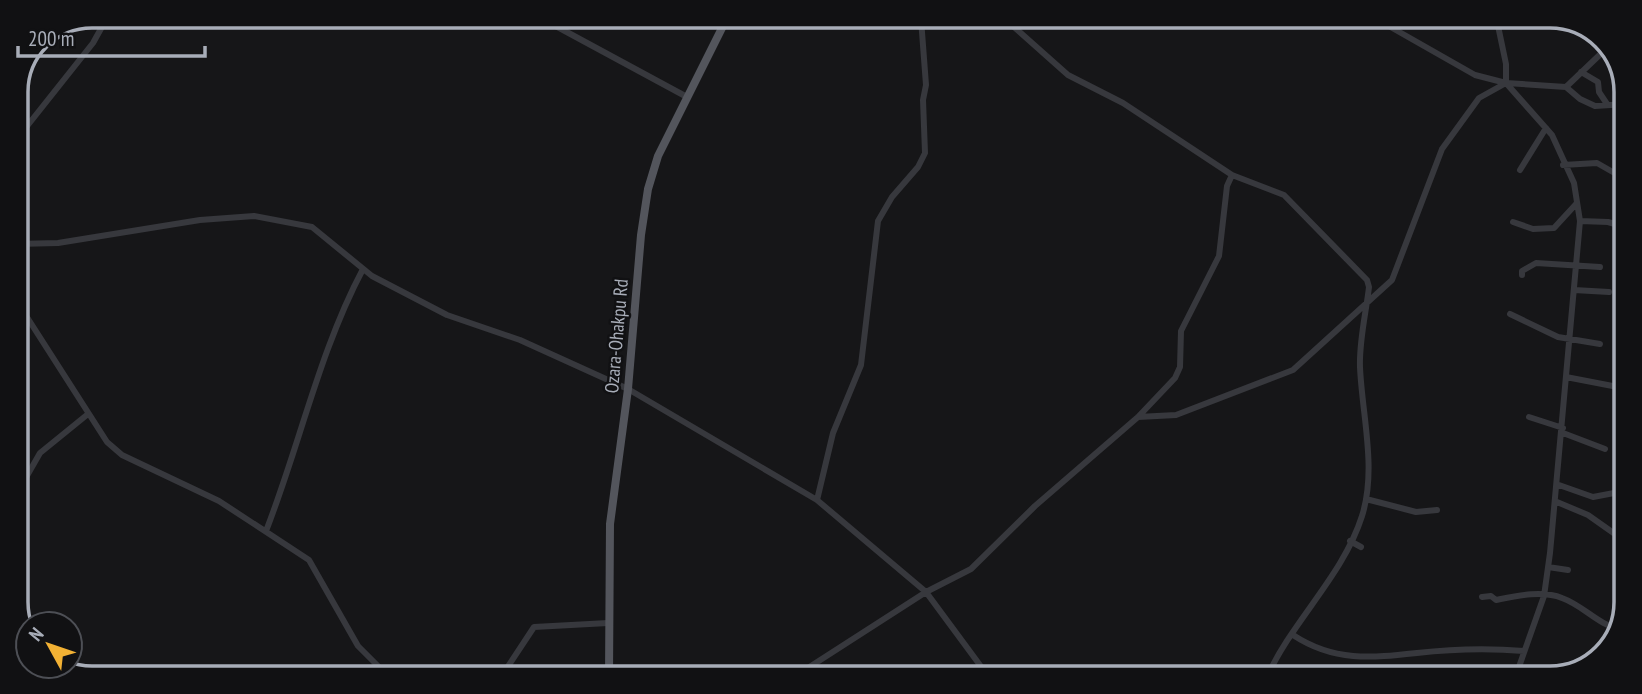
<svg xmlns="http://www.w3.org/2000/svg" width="1642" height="694" font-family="'PT Sans Narrow',sans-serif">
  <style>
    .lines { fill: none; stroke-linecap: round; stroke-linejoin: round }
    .minor { stroke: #37383d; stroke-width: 6 }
    .major { stroke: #53555c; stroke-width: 8 }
    .labels { text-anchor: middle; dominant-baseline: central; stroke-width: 5; stroke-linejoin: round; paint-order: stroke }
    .street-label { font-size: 19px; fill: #a8adb8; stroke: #111113 }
    .rim { fill: none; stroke: #a8adb8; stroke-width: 3.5 }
  </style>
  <rect width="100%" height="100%" fill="#161618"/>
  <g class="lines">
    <path class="minor" d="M539,17L687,97
      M1005,19L1068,75L1123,103L1232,175L1284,195L1367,280L1369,287C1366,313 1359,341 1360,367C1362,415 1377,469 1362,516C1343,576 1292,621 1267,677
      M1380,21L1475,75L1506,83L1552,135L1574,183L1580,221L1550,553L1544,596L1515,678
      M1497,21L1506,64V83
      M1581,72L1598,82L1599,92L1607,104
      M1566,87L1580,99L1595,106L1626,104
      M16,140L93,43L108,16
      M1563,165L1597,163L1625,179
      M1520,170L1546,128
      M1580,221L1608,222L1625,227
      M1513,222L1533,229L1554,228L1577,203
      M16,244L58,243L200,220L254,216L312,227L372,276L447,315L520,340L628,389L817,500L926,592L988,676
      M1522,275V271L1536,263L1600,267
      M1574,290L1609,292
      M16,300L107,442L122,455L219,501L309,560L358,646L386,674
      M1510,314L1558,337L1600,344
      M1566,377L1623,388
      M1138,417L1176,415L1293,370L1392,280L1442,149L1479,98L1506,83L1566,87L1610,45
      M1529,417L1563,428
      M1563,433L1605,449
      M1559,485L1593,497L1614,493L1622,497
      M16,495L40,453L88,414
      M1366,499L1416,512L1437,510
      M817,500L833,433L861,365L878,221L892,197L918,167L925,153L923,100L926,85L921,19
      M1557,502L1588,515L1622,539
      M266,531C300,444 319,352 363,269
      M1350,541L1361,547
      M1548,567L1568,570
      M1482,597L1491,596L1496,600C1516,596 1542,590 1562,598C1584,606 1597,624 1621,630
      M1293,635C1334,662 1371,658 1417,653C1452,649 1489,648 1524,651
      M503,674L534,627L608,623
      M797,675L926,592L971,569L1035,506L1138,417L1175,378L1180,367L1181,331L1219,256L1227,186L1232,175"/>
    <path class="major" d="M609,675L610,524L628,389L641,235L648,189L658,156L727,18"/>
  </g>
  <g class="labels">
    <g class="street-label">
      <text transform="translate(616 336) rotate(-85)">Ozara-Ohakpu Rd</text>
    </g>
  </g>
  <path d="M0 0H1642V694H0ZM92 28H1550A64 64 0 0 1 1614 92V602A64 64 0 0 1 1550 666H92A64 64 0 0 1 28 602V92A64 64 0 0 1 92 28Z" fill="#111113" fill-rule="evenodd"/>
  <path class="rim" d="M92 28H1550A64 64 0 0 1 1614 92V602A64 64 0 0 1 1550 666H92A64 64 0 0 1 28 602V92A64 64 0 0 1 92 28Z"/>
  <g transform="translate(49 645) rotate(310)"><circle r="33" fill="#111113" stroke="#4d4f55" stroke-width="2"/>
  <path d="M0-5L12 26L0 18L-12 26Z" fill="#f2b134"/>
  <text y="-10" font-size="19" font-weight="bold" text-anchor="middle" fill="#a8adb8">N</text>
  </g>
  <path d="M18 46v10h187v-10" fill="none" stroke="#a8adb8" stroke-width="3.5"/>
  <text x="28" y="46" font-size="21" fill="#a8adb8" stroke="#111113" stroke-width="5" paint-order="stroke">200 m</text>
</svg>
